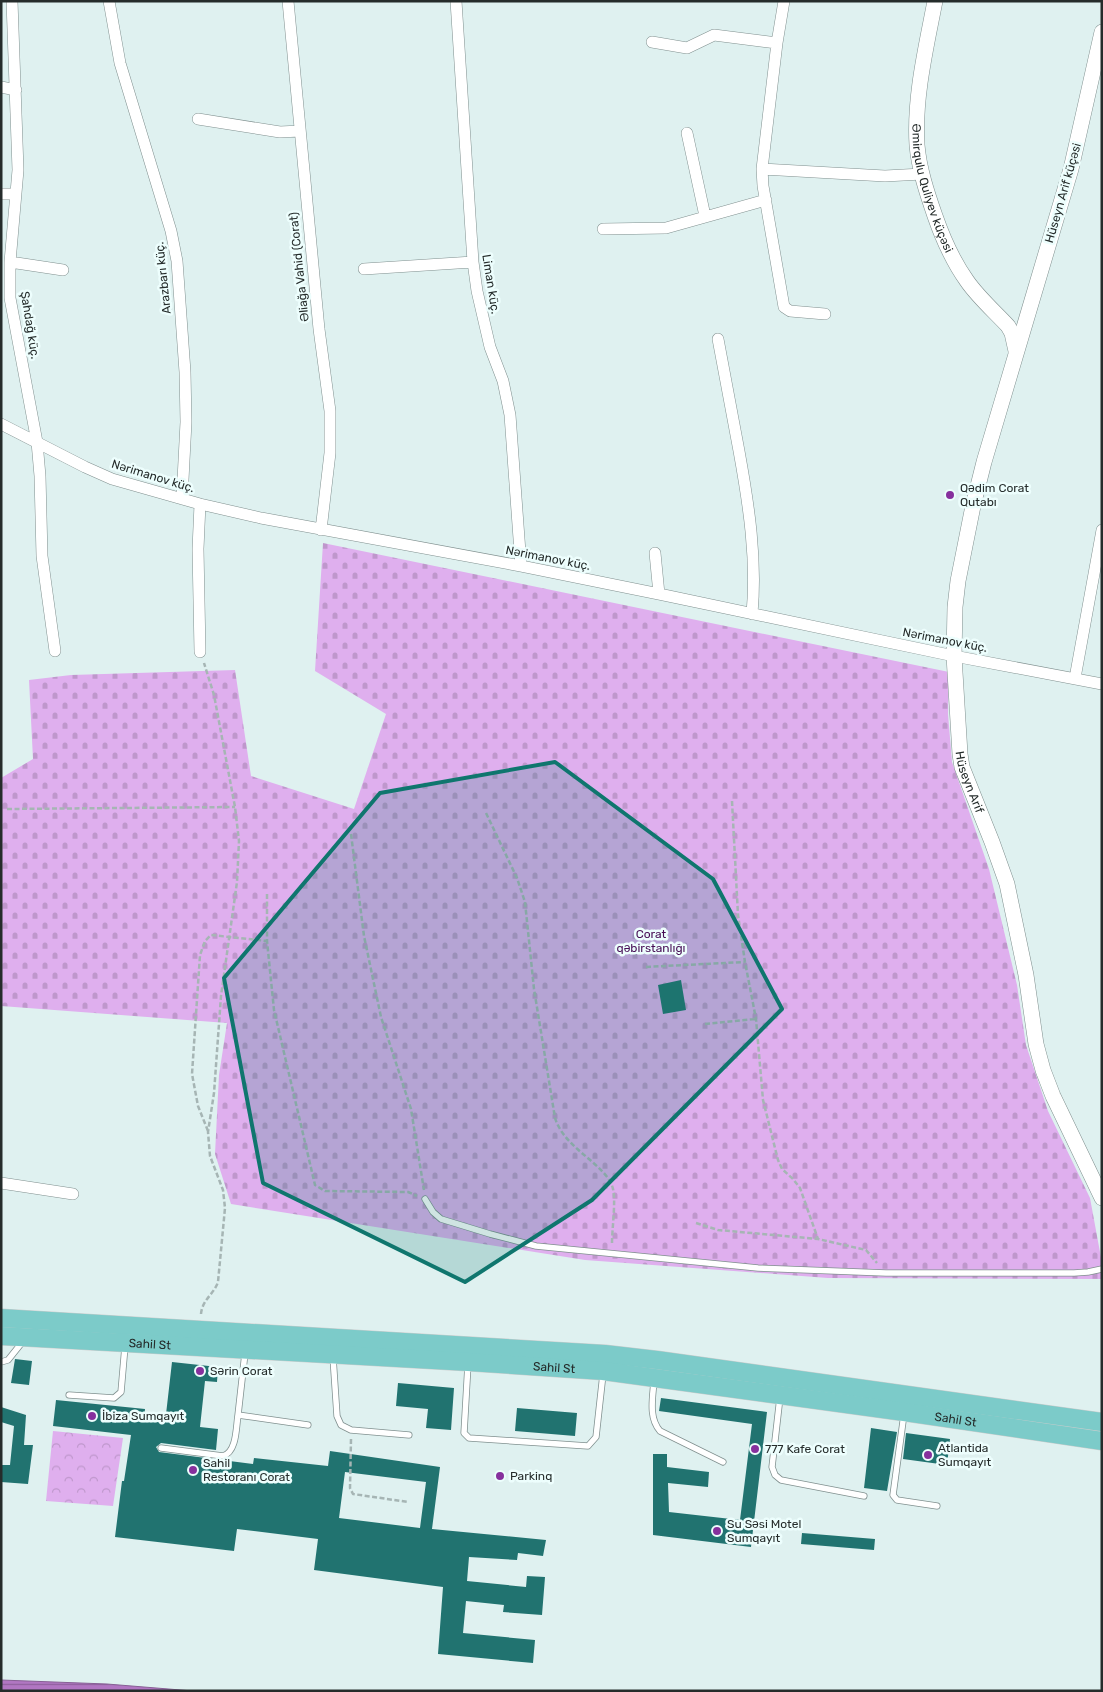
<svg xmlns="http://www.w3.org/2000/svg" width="1103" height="1692" font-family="Rubik,sans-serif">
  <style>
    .cemetery { fill: url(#cemetery-stones) }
    .park { fill: url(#park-crowns) }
    .water { fill: url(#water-rules); stroke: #876095 }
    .building { fill: #217370; fill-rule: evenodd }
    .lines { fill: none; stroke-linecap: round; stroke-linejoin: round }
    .lane-casing { stroke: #80908f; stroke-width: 7 }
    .street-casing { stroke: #80908f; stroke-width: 12 }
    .secondary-casing { stroke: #80908f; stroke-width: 16 }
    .primary-casing { stroke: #cbcccc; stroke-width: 19 }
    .path { stroke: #a6b5b4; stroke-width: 2.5; stroke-dasharray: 5 2.5; stroke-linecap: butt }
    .lane { stroke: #fff; stroke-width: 5.5 }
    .street { stroke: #fff; stroke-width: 11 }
    .secondary { stroke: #fff; stroke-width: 15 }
    .primary { stroke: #7ccbc9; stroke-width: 18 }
    .marked { fill: #0f766e; fill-opacity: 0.2; stroke: #0f766e; stroke-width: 4; stroke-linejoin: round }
    .poi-dot { fill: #86309d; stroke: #edfefd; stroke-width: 2 }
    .labels { text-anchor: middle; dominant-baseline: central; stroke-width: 5; stroke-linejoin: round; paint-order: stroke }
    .street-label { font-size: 12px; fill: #252c2b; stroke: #edfefd }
    .poi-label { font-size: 12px; fill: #252c2b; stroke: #edfefd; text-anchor: start }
    .park-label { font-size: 12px; fill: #450b53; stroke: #edfefd }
  </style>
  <defs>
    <pattern id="cemetery-stones" width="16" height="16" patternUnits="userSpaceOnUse" patternTransform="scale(1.25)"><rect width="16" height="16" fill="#dfafee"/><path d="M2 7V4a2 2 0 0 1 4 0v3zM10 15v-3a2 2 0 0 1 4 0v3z" fill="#bf97cc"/></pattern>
    <pattern id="park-crowns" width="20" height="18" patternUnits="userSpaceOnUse" patternTransform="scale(1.25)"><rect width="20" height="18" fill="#dfafee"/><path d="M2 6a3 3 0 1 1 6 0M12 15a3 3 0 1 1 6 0" fill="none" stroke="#bf97cc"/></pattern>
    <pattern id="water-rules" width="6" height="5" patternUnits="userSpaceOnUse" patternTransform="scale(1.25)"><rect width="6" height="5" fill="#b176c2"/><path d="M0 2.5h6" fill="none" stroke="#90619e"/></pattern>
  </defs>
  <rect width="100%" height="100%" fill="#dff1f0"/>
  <path class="cemetery" d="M323,543L949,672L948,714L952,762L989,869L1017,985L1026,1045L1048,1111L1090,1198L1102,1263V1279L828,1278L585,1260L231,1204L215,1154L219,1075L227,1023L1,1006V778L33,759L29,680L71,675L235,670L251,776L354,809L386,714L315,671Z"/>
  <path class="park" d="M53,1431L123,1438L113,1506L46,1501Z"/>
  <path class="water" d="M1,1680L107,1684L193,1691H1Z"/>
  <path class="building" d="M681,980L686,1010L663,1014L658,985Z
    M15,1359L32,1361L29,1385L11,1383Z
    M172,1362L218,1367L217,1382L205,1381L200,1427L218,1429L216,1450L161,1443L156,1447L159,1452L253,1464L254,1458L328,1466L330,1451L440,1467L432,1529L546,1540L543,1556L518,1553L517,1560L469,1557L467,1581L526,1587L527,1576L545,1577L542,1615L503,1612L504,1605L466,1601L463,1633L535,1640L533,1663L438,1654L443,1587L314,1570L318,1539L237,1529L234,1551L115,1537L122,1481H124L131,1435L53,1426L56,1400L145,1409L144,1420L165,1423ZM345,1472L426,1482L420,1528L339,1518Z
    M398,1383L454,1388L451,1430L426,1428L428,1409L396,1406Z
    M661,1398L767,1412L751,1547L653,1535V1454H667V1467L709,1472L708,1487L668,1483L669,1512L740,1520L752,1424L659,1411Z
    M1,1407L26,1415L24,1445H33L28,1484L1,1482V1465H10L14,1426L1,1422Z
    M517,1408L577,1413L575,1436L515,1431Z
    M871,1428L897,1432L887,1491L864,1488Z
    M906,1433L950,1439L947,1465L903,1459Z
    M802,1533L875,1539L874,1550L801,1544Z"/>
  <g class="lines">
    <defs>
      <path id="lane" d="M425,1199L433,1212L441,1219L490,1234L536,1246L758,1268L886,1273H1074L1088,1272L1102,1269
        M245,1353L238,1415L308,1425
        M333,1357L337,1416L341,1425L351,1430L409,1435
        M1,1362L8,1360L24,1340
        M468,1364L464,1433L469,1438L588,1446L596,1437L603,1374
        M654,1380C653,1397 648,1417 660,1431L723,1462
        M69,1395L114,1398L121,1392L125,1346
        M780,1397L772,1467L775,1475L781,1480L864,1496
        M904,1414L893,1495L897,1500L937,1506
        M161,1448L223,1456C237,1452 236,1427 238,1415"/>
      <path id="street" d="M12,1L18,170L10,262V298L37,442L40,476L42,556L55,651
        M109,1L120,63L171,231L177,261L185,372L186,422L182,499
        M288,1L319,329L330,411V453L321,530
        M456,1L473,262L477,291L490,347L503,381L510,415L521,566
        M784,1L777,43L762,169L763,186L784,307L790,311L825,314
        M652,42L687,48L714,35L777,43
        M1,87L16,90
        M198,119L280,132L300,131
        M687,133L705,216
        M762,169L885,176L922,174
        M1,194H16
        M603,229L666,228L766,200
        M10,262L63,270
        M364,269L473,262
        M718,339C725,376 732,414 739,451C749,506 757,559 752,614
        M1,424L85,467L112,479L200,504L261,518L521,566L659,594L954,656L1102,684
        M200,504L198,549L200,652
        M655,553L659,594
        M1075,678L1102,530
        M1,1183L73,1194"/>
      <g id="secondary">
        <path id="s1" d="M935,1C926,48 914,97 917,145C919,169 927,193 935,216C943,239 952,260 967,281C978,297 994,311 1008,326L1012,333L1016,351"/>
        <path id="s2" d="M1102,32L1071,169L984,462L973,506L958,581L955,607L954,656L960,754L962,767L992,842L1007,884L1026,975L1036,1044L1043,1070L1053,1096L1102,1198"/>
      </g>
      <g id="primary">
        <path d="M1,1318L605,1354L657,1360L1102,1422"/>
        <path id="s3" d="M1,1336L468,1362L603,1371L904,1412L1102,1441"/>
      </g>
    </defs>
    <use href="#lane" class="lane-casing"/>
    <use href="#street" class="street-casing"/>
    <use href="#secondary" class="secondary-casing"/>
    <use href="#primary" class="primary-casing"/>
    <path class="path" d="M732,801L738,915L745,962L756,1019L763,1100L778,1160L782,1169L793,1179L800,1188L818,1239
      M7,809L235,807
      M486,813L517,878L525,902L534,989L555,1118C565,1150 607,1164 613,1189C616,1201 612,1229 612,1243
      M351,834L364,936L381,1017L411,1109L424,1190
      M267,894V941L274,1010L315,1185L325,1191L408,1192L417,1196
      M646,967L745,962
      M705,1024L756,1019
      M208,1131L198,1106L192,1074L200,955L205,941L211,935L267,941
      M696,1223L718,1230L818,1239L866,1250L877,1263
      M201,1314C202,1300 214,1294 218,1282L225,1208L223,1190L210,1156L208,1132L214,1093L221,996L237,882L239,841L235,807L214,695L204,663
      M351,1439L350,1488L353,1494L408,1502"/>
    <use href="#lane" class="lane"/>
    <use href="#street" class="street"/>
    <use href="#secondary" class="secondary"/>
    <use href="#primary" class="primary"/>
  </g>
  <path class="marked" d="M555,762L713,879L782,1009L592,1200L465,1282L263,1183L224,978L380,793Z"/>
  <g class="poi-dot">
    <circle cx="950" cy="495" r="5"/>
    <circle cx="200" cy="1371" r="5"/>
    <circle cx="92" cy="1416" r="5"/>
    <circle cx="755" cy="1449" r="5"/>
    <circle cx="928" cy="1455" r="5"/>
    <circle cx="193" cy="1470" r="5"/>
    <circle cx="500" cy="1476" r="5"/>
    <circle cx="717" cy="1531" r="5"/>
  </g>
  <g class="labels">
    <g class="street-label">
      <text stroke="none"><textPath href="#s1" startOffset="191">Əmirqulu Quliyev küçəsi</textPath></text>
      <text transform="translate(1063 193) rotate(-74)">Hüseyn Arif küçəsi</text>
      <text transform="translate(299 267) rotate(-96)">Əliağa Vahid (Corat)</text>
      <text transform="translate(163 278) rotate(-96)">Arazbarı küç.</text>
      <text transform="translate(491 284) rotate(81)">Liman küç.</text>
      <text transform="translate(30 325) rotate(81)">Şahdağ küç.</text>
      <text transform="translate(153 476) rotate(17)">Nərimanov küç.</text>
      <text transform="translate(548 558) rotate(11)">Nərimanov küç.</text>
      <text transform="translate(945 640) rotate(11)">Nərimanov küç.</text>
      <text stroke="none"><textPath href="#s2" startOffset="771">Hüseyn Arif</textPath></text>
      <text stroke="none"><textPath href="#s3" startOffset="149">Sahil St</textPath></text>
      <text stroke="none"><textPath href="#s3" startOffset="554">Sahil St</textPath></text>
      <text stroke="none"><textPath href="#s3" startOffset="959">Sahil St</textPath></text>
    </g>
    <g class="poi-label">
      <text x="960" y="488">Qədim Corat<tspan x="960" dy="14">Qutabı</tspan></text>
      <text x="210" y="1371">Sərin Corat</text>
      <text x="102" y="1416">İbiza Sumqayıt</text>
      <text x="938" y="1448">Atlantida<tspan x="938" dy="14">Sumqayıt</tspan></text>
      <text x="765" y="1449">777 Kafe Corat</text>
      <text x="203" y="1463">Sahil<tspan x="203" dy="14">Restoranı Corat</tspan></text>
      <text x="510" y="1476">Parkinq</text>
      <text x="727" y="1524">Su Səsi Motel<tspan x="727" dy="14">Sumqayıt</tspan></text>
    </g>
    <g class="park-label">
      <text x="651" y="934">Corat<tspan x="651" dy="14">qəbirstanlığı</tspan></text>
    </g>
  </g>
  <rect width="1103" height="1692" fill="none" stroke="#252c2b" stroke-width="5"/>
</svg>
